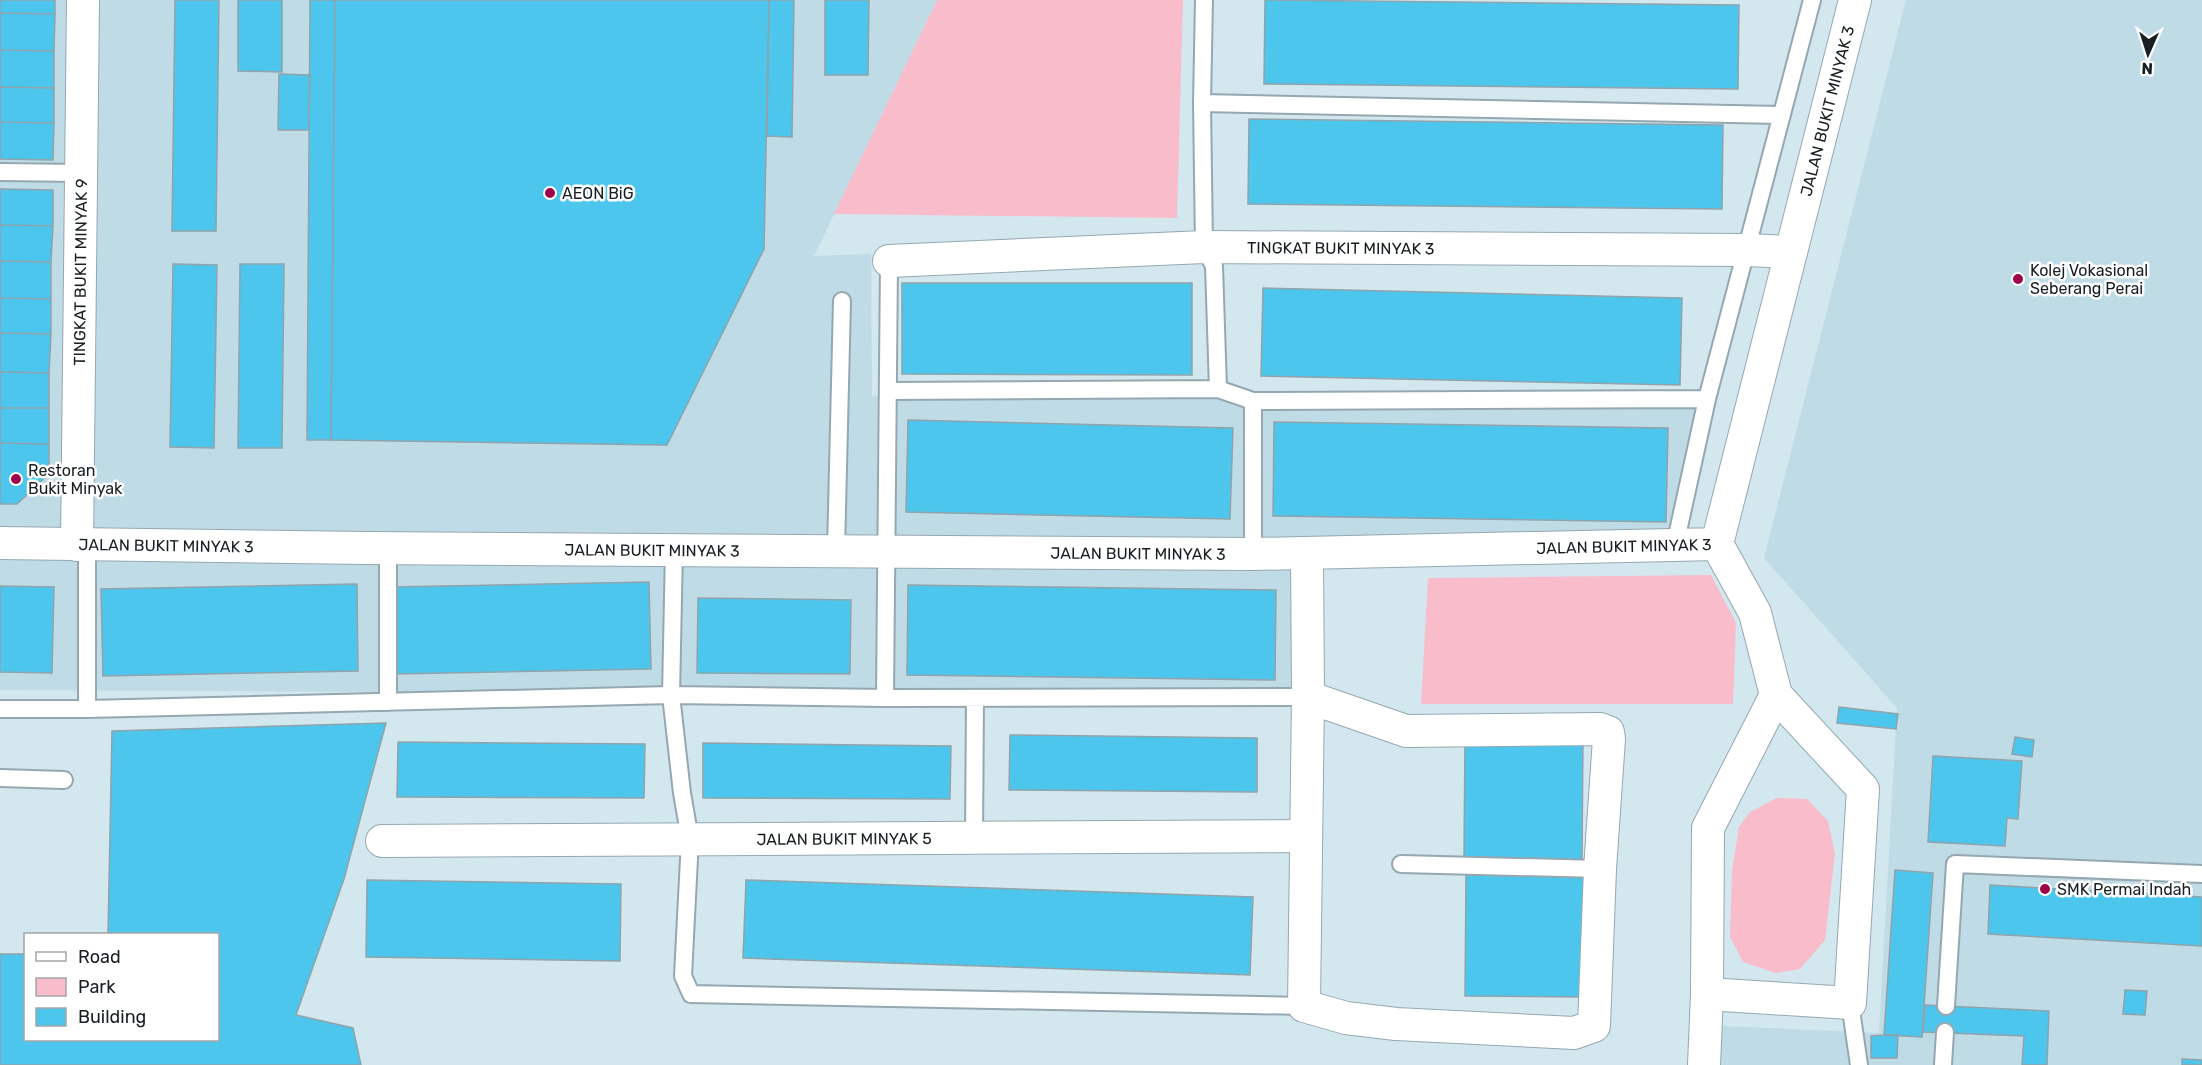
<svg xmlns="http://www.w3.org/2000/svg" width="2202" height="1065" font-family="Rubik,sans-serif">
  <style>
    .built { fill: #bfdbe6 }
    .green { fill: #f9bccb }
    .building { fill: #4dc6ee; stroke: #90a3aa; stroke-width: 1.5 }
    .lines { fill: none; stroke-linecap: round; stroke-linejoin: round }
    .lane-casing { stroke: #95a8b0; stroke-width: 20 }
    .street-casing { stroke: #95a8b0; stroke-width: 34 }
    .lane { stroke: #fff; stroke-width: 16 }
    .street { stroke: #fff; stroke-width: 32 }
    .poi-dot { fill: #9e044c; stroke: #fff; stroke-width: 2 }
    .labels { text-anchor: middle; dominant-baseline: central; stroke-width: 5; stroke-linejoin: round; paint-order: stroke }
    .street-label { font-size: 16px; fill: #181f22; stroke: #fff }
    .poi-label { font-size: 16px; fill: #181f22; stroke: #fff; text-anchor: start }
  </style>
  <rect width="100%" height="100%" fill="#d3e7ef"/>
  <path class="built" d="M0,0H937L814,256L871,254L872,396L1707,399L1675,545L1307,553L1308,697L0,690Z
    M1906,0H2202V1065H1721V1026L1879,1033L1897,708L1764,558Z"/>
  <path class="green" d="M937,0H1183L1177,218L834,214Z
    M1711,575L1736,623L1733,704H1421L1428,578Z
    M1777,798L1807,799L1828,821L1835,854L1825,940L1800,969L1776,973L1743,962L1730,937L1732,871L1739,827L1750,812Z"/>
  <path class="building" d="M0,0H55V14L0,13Z
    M175,0H219L216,231H172Z
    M238,0H282V72L238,71Z
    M310,0H335L331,440H307Z
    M335,0H769L764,249L667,445L331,440Z
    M769,0H794L792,137L767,136Z
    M825,0H869L868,75H825Z
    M1265,0L1739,5L1738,89L1264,84Z
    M0,13L55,14L54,51L0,50Z
    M0,50L54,51V88L0,87Z
    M279,74L310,75L309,130H278Z
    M0,87L54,88V123L0,122Z
    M1249,119L1723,125L1722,209L1248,204Z
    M0,122L54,123L53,160L0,159Z
    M0,189L53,190V226L0,225Z
    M0,225L53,226L51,262L0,261Z
    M0,261L51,262V299L0,298Z
    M173,264L217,265L214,448L170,447Z
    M240,264H284L282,448H238Z
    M902,283H1192V375L902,374Z
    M1263,288L1682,298L1680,385L1261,376Z
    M0,298L51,299V334L0,333Z
    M0,333L51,334L49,373L0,372Z
    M0,372L49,373V408H0Z
    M0,408H49V444L0,443Z
    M908,420L1233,428L1230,519L906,512Z
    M1274,422L1668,428L1666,522L1273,516Z
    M0,443L49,444V474L17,504H0Z
    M649,582L651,669L396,674L394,587Z
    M357,584L358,671L103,676L101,589Z
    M908,585L1276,590L1275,680L907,675Z
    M0,586L54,587L52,673L0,672Z
    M698,598L851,600L850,674L697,673Z
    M1839,707L1898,714L1896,729L1837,723Z
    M386,723L344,879L296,1015L353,1028L361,1065H0V954H26V1040H218V934H108L112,731Z
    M1010,735L1257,738V792L1009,790Z
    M2015,737L2034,740L2032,757L2012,754Z
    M1465,738L1583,739L1582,860L1464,859Z
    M398,742L645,744L644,798L397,797Z
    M703,743L951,746L950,799L703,798Z
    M1933,756L2022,761L2018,819L2007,818L2005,846L1928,842Z
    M1895,870L1933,873L1922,1037L1884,1035Z
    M1466,875L1585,876L1584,997L1465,996Z
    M367,880L621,884L620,961L366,957Z
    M746,880L1253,897L1250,975L743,958Z
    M1990,885L2202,897V946L1988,934Z
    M2125,990L2147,991L2145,1015L2123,1014Z
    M1925,1005L2049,1011L2047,1065H2022L2024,1036L1923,1032Z
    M1884,1035H1898L1897,1058H1871V1036Z
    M2182,1059L2202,1060V1065H2182Z"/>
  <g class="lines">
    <defs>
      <path id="lane" d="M1204,0L1202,103L1204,247L1214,266L1218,389
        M1202,103L1782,115
        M0,172L80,173
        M888,391L1218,389L1253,401L1707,399
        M1253,401V554
        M1675,545L1707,399L1812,0
        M388,548V702
        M674,549L671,695L682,793L690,839L683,976L691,994L1304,1006
        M836,551L842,301
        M885,698L889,261
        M0,709H87L671,695L885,698L1308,697
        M87,709V545
        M0,778L64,780
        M974,838L975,698
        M1401,864L1600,869
        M1850,1003L1859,1065
        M1946,1006L1955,864L2202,874
        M1943,1065L1945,1032"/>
      <g id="street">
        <path id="s1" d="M889,261L1204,247L1746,250L1791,252"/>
        <path id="s2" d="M0,543L366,548L1253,554L1717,544L1855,0"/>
        <path id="s3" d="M77,545L83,0"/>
        <path d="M1307,553L1308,697L1304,1006L1346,1018L1396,1024L1574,1033L1594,1026L1600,869L1609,739L1608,732L1600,729L1406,731L1308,697"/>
        <path id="s4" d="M382,841L1305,836"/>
        <path d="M1707,994L1850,1003L1863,789L1776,695"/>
        <path d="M1704,1065L1707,994L1708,828L1776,695L1755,613L1717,544"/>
      </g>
    </defs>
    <use href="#lane" class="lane-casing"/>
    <use href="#street" class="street-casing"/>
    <use href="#lane" class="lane"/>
    <use href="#street" class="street"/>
  </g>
  <g class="poi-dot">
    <circle cx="550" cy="193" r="6"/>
    <circle cx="2018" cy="279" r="6"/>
    <circle cx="16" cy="479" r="6"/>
    <circle cx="2045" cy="889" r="6"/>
  </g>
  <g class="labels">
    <g class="street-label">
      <text stroke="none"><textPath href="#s2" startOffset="2164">JALAN BUKIT MINYAK 3</textPath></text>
      <text stroke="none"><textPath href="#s1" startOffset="452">TINGKAT BUKIT MINYAK 3</textPath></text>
      <text stroke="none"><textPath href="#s3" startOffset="273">TINGKAT BUKIT MINYAK 9</textPath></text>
      <text stroke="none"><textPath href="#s2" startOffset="1624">JALAN BUKIT MINYAK 3</textPath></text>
      <text stroke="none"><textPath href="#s2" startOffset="166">JALAN BUKIT MINYAK 3</textPath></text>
      <text stroke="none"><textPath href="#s2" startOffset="652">JALAN BUKIT MINYAK 3</textPath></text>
      <text stroke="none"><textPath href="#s2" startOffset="1138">JALAN BUKIT MINYAK 3</textPath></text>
      <text stroke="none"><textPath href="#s4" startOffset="462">JALAN BUKIT MINYAK 5</textPath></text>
    </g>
    <g class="poi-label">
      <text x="562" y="193">AEON BiG</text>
      <text x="2030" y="270">Kolej Vokasional<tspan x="2030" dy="18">Seberang Perai</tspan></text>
      <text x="28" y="470">Restoran<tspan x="28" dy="18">Bukit Minyak</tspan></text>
      <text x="2057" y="889">SMK Permai Indah</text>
    </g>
  </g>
  <rect x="24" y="933" width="195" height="108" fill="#ffffff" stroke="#a3a5a7" stroke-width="1.5"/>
  <rect x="36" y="952" width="30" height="9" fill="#ffffff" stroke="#a3a5a7" stroke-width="1.5"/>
  <text x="78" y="963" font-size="18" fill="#181f22">Road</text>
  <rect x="36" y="978" width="30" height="18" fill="#f9bccb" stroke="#a3a5a7" stroke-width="1.5"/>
  <text x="78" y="993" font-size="18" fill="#181f22">Park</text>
  <rect x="36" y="1008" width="30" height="18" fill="#4dc6ee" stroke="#a3a5a7" stroke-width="1.5"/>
  <text x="78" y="1023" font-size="18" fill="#181f22">Building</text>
  <g transform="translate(2148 54) rotate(183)" stroke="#ffffff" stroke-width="4.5" paint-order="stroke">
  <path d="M0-4.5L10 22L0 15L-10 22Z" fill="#181f22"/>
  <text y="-9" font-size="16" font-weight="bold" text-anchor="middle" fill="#181f22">N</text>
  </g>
</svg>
